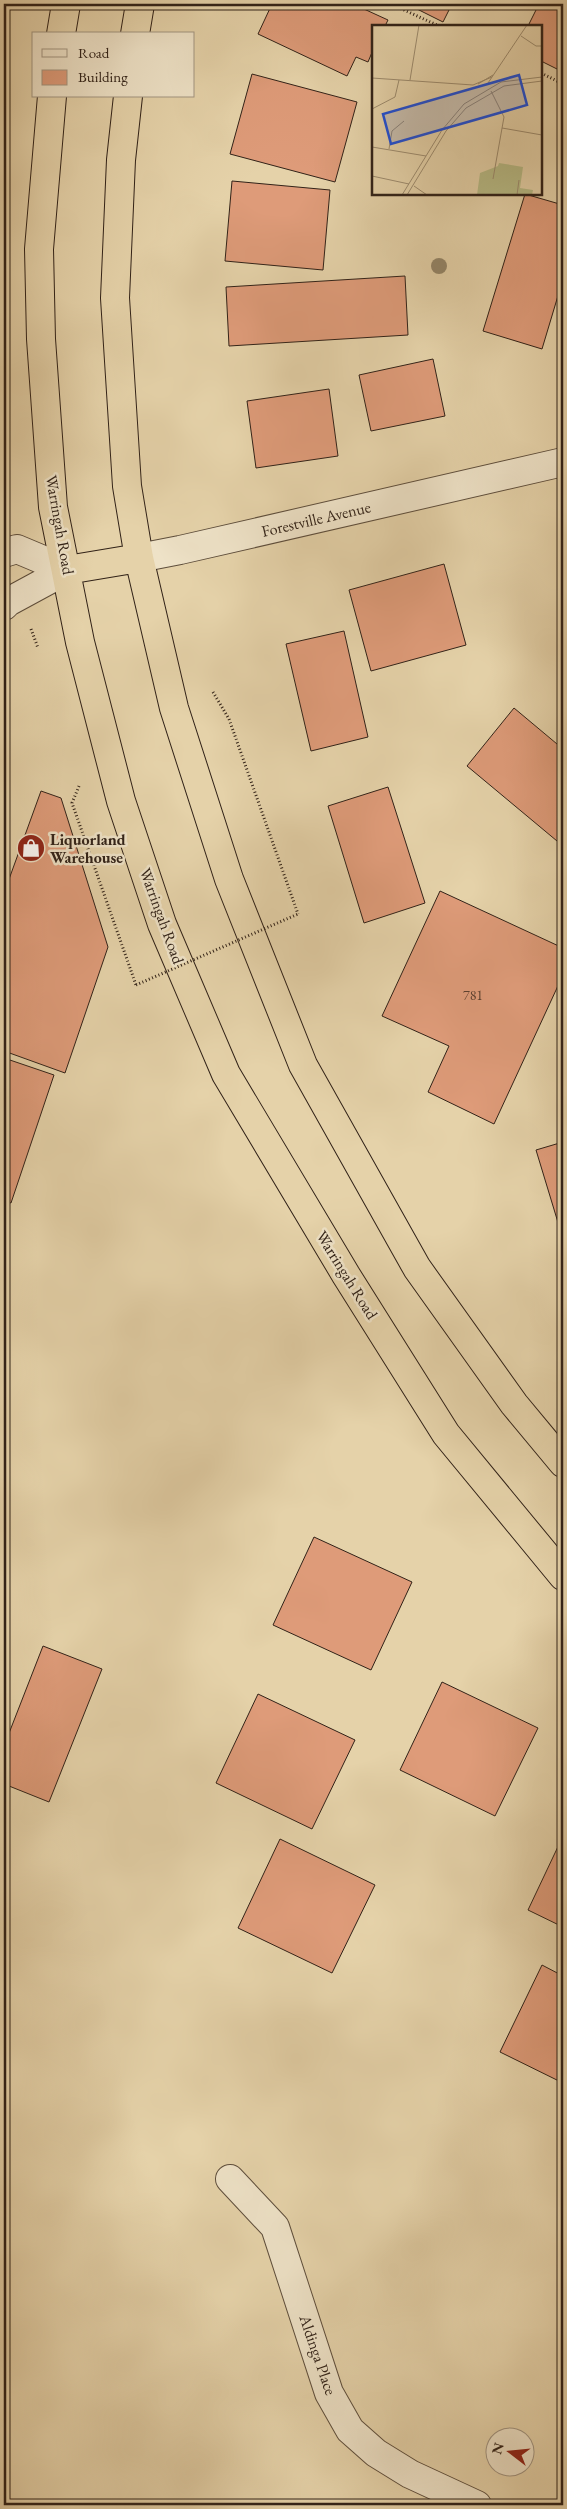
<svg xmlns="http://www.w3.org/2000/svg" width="567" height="2509" font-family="'EB Garamond',serif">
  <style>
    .building { fill: #de9b79; stroke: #312218 }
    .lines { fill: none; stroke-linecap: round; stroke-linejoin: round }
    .minor-casing { stroke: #5e4e3c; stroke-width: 30 }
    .trunk-casing { stroke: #312218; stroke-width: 30 }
    .path { stroke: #312218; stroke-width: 3; stroke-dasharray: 1 2.5; stroke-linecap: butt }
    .minor { stroke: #eee2c7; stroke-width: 28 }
    .trunk { stroke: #e5d2a9; stroke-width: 28 }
    .path-bridge { stroke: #312218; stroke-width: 3; stroke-dasharray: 1 2.5; stroke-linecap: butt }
    .tree { fill: #948669 }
    .labels { text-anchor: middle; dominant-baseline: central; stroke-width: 5; stroke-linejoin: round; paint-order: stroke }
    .number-label { font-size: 14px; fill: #5c4030 }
    .street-label { font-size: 16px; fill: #312218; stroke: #eee2c7 }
    .poi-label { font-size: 16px; font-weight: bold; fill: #312218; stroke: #eee2c7; text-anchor: start }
    .inset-road { fill: none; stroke: #9d8c6f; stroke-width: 1 }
    .view { fill: #1d4ed8; fill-opacity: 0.15; stroke: #1d4ed8; stroke-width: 2.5 }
    .inset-edge { fill: none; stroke: #312218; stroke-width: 2.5 }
  </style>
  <rect width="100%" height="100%" fill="#e5d2a9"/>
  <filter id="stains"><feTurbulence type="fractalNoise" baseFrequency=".004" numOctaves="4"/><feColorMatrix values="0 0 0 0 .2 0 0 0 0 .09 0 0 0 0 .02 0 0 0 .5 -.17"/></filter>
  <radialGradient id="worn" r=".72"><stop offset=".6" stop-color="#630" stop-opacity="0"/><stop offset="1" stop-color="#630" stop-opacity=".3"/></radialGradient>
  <path class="building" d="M272,4H353L388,20L385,26H373V50L368,62L356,57L347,76L258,34Z
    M407,4H452L443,22Z
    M539,4H563V72L541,61V26H528Z
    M252,74L357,102L335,182L230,154Z
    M232,181L330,190L323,270L225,261Z
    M525,194L563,205V279L542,349L483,331Z
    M405,276L408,335L229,346L226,287Z
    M433,359L445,416L371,431L359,375Z
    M329,389L338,456L256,468L247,401Z
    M444,564L466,645L371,671L349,590Z
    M344,631L368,737L311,751L286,644Z
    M514,708L563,749V846L467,766Z
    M388,787L425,903L364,923L328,806Z
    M41,791L61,798L108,947L65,1073L4,1051V893Z
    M440,891L563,948V975L494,1124L428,1092L449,1046L382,1016Z
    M4,1058L54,1075L11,1203L4,1201Z
    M563,1142V1239L536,1150Z
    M314,1537L412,1582L371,1670L273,1625Z
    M43,1646L102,1669L49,1802L4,1784V1746Z
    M442,1682L538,1728L495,1816L400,1770Z
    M258,1694L355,1740L312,1829L216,1783Z
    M563,1836V1927L528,1910Z
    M280,1839L375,1885L332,1973L238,1928Z
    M542,1965L563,1976V2083L500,2052Z"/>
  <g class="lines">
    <defs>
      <path id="minor" d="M4,553L17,549L67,570
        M139,558L180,550L563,462
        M4,606L8,602L67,570
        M230,2179L275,2227L329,2393L350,2430L376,2453L410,2474L477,2505"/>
      <path id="trunk" d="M61,34L66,4
        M135,34L140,4
        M52,96L39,249L41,339L53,507L80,642L121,801L162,924L226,1074L346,1275L446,1434L563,1576
        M128,96L121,160L115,298L127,486L139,558L174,708L229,879L303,1065L417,1268L514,1404L563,1463
        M67,570L139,558"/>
    </defs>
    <use href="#minor" class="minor-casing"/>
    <use href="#trunk" class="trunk-casing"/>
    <path class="path" d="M391,4L439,26
      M541,73L563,84
      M31,629L38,648
      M213,692L229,719L298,914
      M79,786L72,803L136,985"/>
    <use href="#minor" class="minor"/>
    <use href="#trunk" class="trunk"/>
    <path class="path-bridge" d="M136,985L298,914"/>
  </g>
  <circle class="tree" cx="439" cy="266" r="8"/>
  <defs>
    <symbol id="shop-disc" viewBox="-11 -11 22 22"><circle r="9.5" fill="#8f2418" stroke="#eee2c7"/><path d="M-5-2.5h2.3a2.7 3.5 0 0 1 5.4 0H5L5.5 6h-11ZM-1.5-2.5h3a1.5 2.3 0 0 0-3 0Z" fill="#fff"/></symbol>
  </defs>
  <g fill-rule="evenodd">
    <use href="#shop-disc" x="15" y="832" width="32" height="32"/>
  </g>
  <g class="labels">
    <g class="number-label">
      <text x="473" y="995">781</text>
    </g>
    <g class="street-label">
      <text transform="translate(316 519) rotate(-13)">Forestville Avenue</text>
      <text transform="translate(60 525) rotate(80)">Warringah Road</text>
      <text transform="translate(162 916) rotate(70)">Warringah Road</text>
      <text transform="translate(347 1275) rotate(58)">Warringah Road</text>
      <text transform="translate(318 2355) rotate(71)">Aldinga Place</text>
    </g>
    <g class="poi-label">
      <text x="50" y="839">Liquorland<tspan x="50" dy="18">Warehouse</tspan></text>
    </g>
  </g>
  <g transform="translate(372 25)">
    <rect width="170" height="170" fill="#e5d2a9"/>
    <path d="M127,138L151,142L148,163L161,165L160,170H105L108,148L126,141Z" fill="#b7bb86"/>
    <path class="inset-road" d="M149,11L164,21H170M0,53L101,60L120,52M38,55L47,0M116,58L155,0M106,59L121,50M119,66L132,92L121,154M0,84L23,72L27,55M130,103L170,110M0,122L54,131M17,124L20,106L32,96M0,151L37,159M42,161L55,170M30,170L70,105L92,79L129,57L170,52M35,170L74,106L94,83L132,61L170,56M145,170L147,155"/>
    <path class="view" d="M147,50L155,80L19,119L11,89Z"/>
    <rect width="170" height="170" class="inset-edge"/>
  </g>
  <rect width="567" height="2509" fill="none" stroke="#e5d2a9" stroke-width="20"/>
  <rect x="5" y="5" width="557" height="2499" fill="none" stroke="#312218" stroke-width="2.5"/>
  <rect x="10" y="10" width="547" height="2489" fill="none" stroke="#312218"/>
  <rect x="32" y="32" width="162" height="65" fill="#eee2c7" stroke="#a29581"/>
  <rect x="42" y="49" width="25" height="8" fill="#eee2c7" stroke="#a29581"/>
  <text x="78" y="58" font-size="15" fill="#312218">Road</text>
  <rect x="42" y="70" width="25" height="15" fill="#de9b79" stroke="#a29581"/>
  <text x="78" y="82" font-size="15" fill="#312218">Building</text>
  <g transform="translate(510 2452) rotate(286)"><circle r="24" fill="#eee2c7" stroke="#a29581"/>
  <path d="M0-4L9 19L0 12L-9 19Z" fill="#8f2418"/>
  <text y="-8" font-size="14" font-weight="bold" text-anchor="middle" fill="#312218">N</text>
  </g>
  <rect width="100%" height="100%" filter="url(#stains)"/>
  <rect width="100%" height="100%" fill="url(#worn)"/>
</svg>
